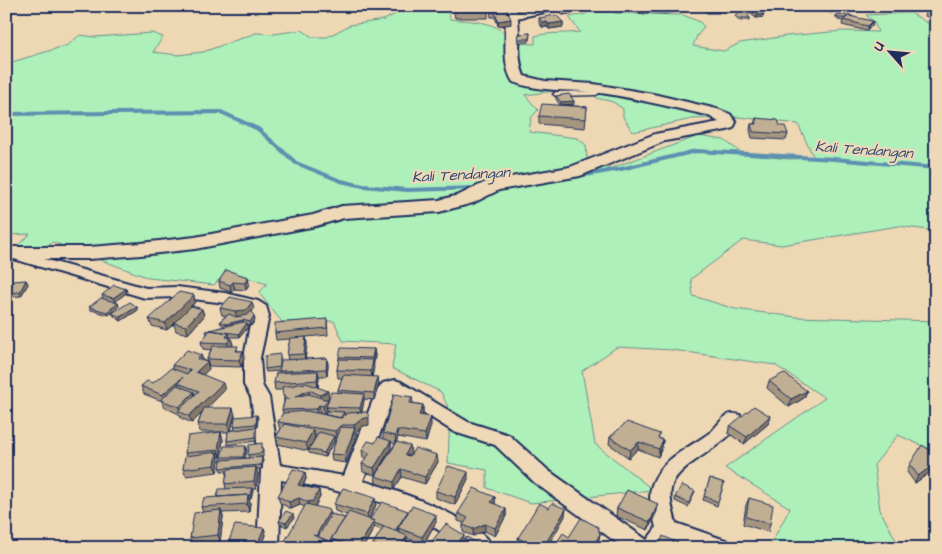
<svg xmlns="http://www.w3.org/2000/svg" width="942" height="554" font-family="'Architects Daughter',sans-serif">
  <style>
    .green { fill: #aef0b9; stroke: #64908c; fill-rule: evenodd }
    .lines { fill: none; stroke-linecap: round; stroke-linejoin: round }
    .stream { stroke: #5c90b1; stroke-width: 4 }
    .lane-casing { stroke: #1b2f5e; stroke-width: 3 }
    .street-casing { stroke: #1b2f5e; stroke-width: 4 }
    .secondary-casing { stroke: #1b2f5e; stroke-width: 4 }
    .lane { fill: #eed8b7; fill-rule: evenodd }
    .street { fill: #eed8b7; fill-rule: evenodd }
    .secondary { fill: #eed8b7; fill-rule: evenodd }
    .wall { fill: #a6967f; stroke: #1b2f5e; fill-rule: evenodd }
    .shaded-wall { fill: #877a68; stroke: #1b2f5e }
    .building { fill: #c1af94; stroke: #1b2f5e }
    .labels { text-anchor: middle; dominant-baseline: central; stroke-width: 4.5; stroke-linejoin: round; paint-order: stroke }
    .far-water-label { font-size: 15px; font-style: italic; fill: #2b4773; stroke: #eed8b7 }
  </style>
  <rect width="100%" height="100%" fill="#eed7b3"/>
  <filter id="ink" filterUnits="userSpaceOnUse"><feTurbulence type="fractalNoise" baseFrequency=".02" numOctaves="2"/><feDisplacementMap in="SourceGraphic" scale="10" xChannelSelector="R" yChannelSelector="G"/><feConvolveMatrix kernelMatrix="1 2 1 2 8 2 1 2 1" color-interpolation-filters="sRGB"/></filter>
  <g filter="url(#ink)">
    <path class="green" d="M425,6H447L450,19C473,22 499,19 511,43L535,44V36C550,32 564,34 580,32L569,17L586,14L592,9H613L615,13L683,15L700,22L704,27L697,36L693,46L724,51L740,43L787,36L842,31L878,32L874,22L866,15L911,13L929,24H936V231L898,226L782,245L743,240L691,279L693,296L735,309L796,317L936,321V452L898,435L874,465L880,510L900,548H781L771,544L790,508L725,468L825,398L775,365L673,350L617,347L582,371L595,444L653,490L531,503L487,488V470L448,463L450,412L441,392L392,368L396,344L343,341L334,321L282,322L259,293L267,284L227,271L214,285L149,278L53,242L39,250L16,247L30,234L6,235V64L68,45L80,35L95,37L152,33L163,37L153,52L178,55L203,52L256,33L274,34L302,30L312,37H327L350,25L384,20L399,12ZM562,90L582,91L593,94L597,98L613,102L623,109V117L633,132L692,119L739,117L798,124L814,158L789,159L743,154L724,140L698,136L609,169L587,158L586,145L577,138L529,132L531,118L538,110L525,95Z"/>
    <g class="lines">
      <path class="stream" d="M6,114L221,112L258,129L296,163L341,181L363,186L407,190L478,188
        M525,185L621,169L696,151L834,159L936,168"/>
      <defs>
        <path id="lane" d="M826,6H832L855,19L851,20Z
          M600,86L603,88L598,94L596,95L556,96L553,94L556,92L594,91Z"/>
        <path id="street" d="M553,6H573L512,19L508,16L512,13Z
          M12,250L146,288L177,287L225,293L258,301L266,306L269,316L260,358L262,385L269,397L280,465L344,476L376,392L383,383L395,380L401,382L468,422L509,435L549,471L647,540L656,528C653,514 647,499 652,485C662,457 690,448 712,431C717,426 722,418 728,415C732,413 735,414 740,415L742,420C727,447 679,463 672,485C668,497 673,511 676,523L728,541L731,548H693L672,540L666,548H624L535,483L495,445L454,432L394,394L363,481C394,489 479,518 493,548H465L425,521L380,502L329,489L281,480L279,548H257L261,471L251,397L244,385V358L252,312L247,308L225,303L177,297L145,298L7,257V251Z"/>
        <path id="secondary" d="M503,6H515C523,29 515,54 524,76L545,81L594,84L653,94L717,109L730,114L736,122L733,128L727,130L665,141L580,176L499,190L473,203L439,212L344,218L316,226L195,249L141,255L89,259H6V247H89L141,243L195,237L313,215L342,206L439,200L459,195L488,181L570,167L655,134L719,122L707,115C669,107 632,97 593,92C566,89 539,92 513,82C499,61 510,30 503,6Z"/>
      </defs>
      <use href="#lane" class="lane-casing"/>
      <use href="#street" class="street-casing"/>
      <use href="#secondary" class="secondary-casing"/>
      <use href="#lane" class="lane"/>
      <use href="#street" class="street"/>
      <use href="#secondary" class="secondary"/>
    </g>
    <path class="wall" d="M453,6H488V18H455Z
      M634,6H648V14L634,13Z
      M650,6H677L680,10L679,12L668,13L667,11V14L652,13Z
      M701,6H714L719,10V13H707L701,7Z
      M717,6H736L735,11L724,12Z
      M748,6H775L774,10L762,13L763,17L756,18L748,12V9H753L748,7Z
      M859,6H871L874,8L873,11H864L859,7Z
      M879,6H936V20L925,16L926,13H925L921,10H908L906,8L905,10L885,11Z
      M490,7L511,24L498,26L495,17H491Z
      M559,7L588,10L563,15L558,12Z
      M823,7L836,8L835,11L831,13L822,10Z
      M736,14L750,18V20L740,21L735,16Z
      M836,15L847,17L873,21L872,26L867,31L842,25L843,21L838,20L836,18Z
      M539,18L563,22V27L549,29L547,27H542L539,23Z
      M530,33L529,42H518L519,34Z
      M556,96L574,104L563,105L587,107L585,128L539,124V116L560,105L556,99Z
      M756,118L788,134L786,140L752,138L750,130L751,124H754Z
      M248,277L249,284L246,290L235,289L231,292L220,288L219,281Z
      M26,280L28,284L21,296L7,297L6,292Z
      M126,289L127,292L115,302L118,303L119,306L109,315L91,310L89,307L103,298L102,295Z
      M195,302L192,306L202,309L204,316L188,334L176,331L174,324L167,330L152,326L149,319Z
      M137,307L138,310L121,321L114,316L112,313Z
      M220,308L254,309L252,311L255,320L251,326L248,325V327L240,337H229L231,338L233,345L232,346L239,351H243L244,359L241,367L209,366L207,359L211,350L203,349L201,342L207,335L206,331L225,326L221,324L220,321L226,316L222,315Z
      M327,319L328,335L306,337L307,344L305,359L327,358L328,365L327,376H319L318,387L329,398L338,393V390L342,378H338L337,370L339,361V357L374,349L375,356L372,377L379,384L374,400L364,399L362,412L369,425L363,426L356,432V436L346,463L332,461L331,454L337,437L336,438H335V440L325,457L309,453V449L308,451L278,444L276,437L280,430L278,422L283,413L282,410L284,402L283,390H275L274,383L280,373L279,371L266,372L265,369L280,357V363L288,360L287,355L290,339L276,340L275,333ZM327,410V411L325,415L319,414L320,413H324ZM314,435H317L309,449L315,438Z
      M201,355L203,360L207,362L209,369L203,375L225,390L207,408L235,415L231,430H235L234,426L257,415L258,419L256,428V441L228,445L227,441L228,432H200L198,424L202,412L192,423L181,418L179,414L164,407L162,401L144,394L141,386L153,383L173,368L172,365Z
      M769,381L807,391L804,398L789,407L767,388Z
      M412,397L413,403L423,405V412L422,416L431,425L426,442L398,437L396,442L411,453L409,456L438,462L425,484L402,477L394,489L376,483L375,476L395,444L391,442V448L375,475L363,472L362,464L366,459L363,458L362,450L383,438V433Z
      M770,416L768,424L744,444L728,433L730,426Z
      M221,432L223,440L220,457L218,458L219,460L217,472L186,476L183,469L186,456L185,453Z
      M610,437L659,438L663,440L662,447L658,457L638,449L629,458L609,444Z
      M263,447V457H259L263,461L262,469H256L258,474L256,489H252L253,491L251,499H249L250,503L249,512L222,513L223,517L220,542L192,545L190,538L203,512L201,507L217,497L226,489L225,484L227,471H221L220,468L221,460V457L247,450L245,458H249L248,455Z
      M936,454V468L915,483L907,472L910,464Z
      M305,472L306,479L303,486L319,490L320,497L315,506L331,514L345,518L347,515L335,511L334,504L376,505L369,519L436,522L423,545L407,538V543L405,548H373V544L382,530L374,527V528L363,548H337L325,543L326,547L305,507L300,505L291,509L280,503L278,496Z
      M710,478L724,483L717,506L703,500Z
      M468,479L455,505L436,498V491Z
      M695,491L688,507L675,501V497Z
      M495,497V504L506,509V516L495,536L485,531L473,536L463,532V525L464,523L458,521V513Z
      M749,498L770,524L768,532L743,524L746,505Z
      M617,508L657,511L648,530L616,516Z
      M565,516L547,548H522L517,545L518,538Z
      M294,518L287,527L280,524L279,521Z
      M264,528L266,535L261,548H210L230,544L229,541Z"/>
    <path class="shaded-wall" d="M584,6H588V10L563,15V10Z
      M770,6H775L774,10L762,13L763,8Z
      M836,8L835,11L831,13V11Z
      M764,14L763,17L756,18L757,15Z
      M511,19V24L498,26V21Z
      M873,21L872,26L867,31L868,26Z
      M542,22H547V27H542Z
      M563,22V27L549,29V24Z
      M574,101V104L561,105V102Z
      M248,277L249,284L246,290L245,283Z
      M26,280L28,284L21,296L20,292Z
      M233,282L235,289L231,292L230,285Z
      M126,289L127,292L115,302L113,298Z
      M194,295L195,302L167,330L165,323Z
      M252,302L254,309L247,317L237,318L235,311Z
      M118,303L119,306L109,315L107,312Z
      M137,307L138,310L121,321L120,317Z
      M202,309L204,316L188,334L186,326Z
      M254,316L255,320L251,326L250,322Z
      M243,320V324L227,327L226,324Z
      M247,323L248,327L240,337L239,334Z
      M229,333L230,339L231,338L233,345L229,350L226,337Z
      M306,337L307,344L305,362L304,354Z
      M374,349L375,356L373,363L374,367L372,378L371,371Z
      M243,351L244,359L241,367L239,360Z
      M201,355L203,362L197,359Z
      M327,358L328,365L327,376L326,369Z
      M207,362L209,369L198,380L196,372Z
      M318,371L319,378L318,388L317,380Z
      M183,377L178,383L179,389L164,401L162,395Z
      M378,377L379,384L374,400V393Z
      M223,383L225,390L192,423L189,416Z
      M309,390L310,398L295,397Z
      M328,391L329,398L321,402L320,395Z
      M807,391L804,398L789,407L791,399Z
      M194,392L196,400L180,412L179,407Z
      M364,394V401L361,416L360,408Z
      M328,400L329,407H326L327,410L324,413L323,406Z
      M319,405L320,413L317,416L316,409Z
      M423,405V412L420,423L419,415Z
      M233,408L235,415L230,432L228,424Z
      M344,412L345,416L339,422V418Z
      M257,415L258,419L257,428L256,424Z
      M770,416L768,424L744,444L747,437Z
      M369,417V425L363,426L356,432V436L346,463L345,455L355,429L354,425L362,419Z
      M431,417V425L426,442L425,434Z
      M341,425L342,432L336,438L335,431Z
      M313,430L315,438L308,451L306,443Z
      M397,430L398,437L396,444L395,436Z
      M221,432L223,440L220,457L218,450Z
      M334,436L335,440L325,457L324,453Z
      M663,440L662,447L658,457L659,449Z
      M391,441V448L375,475L374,468Z
      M639,442L638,449L629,458L630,450Z
      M246,446L247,450L244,461L243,457Z
      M410,446L411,453L406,462L405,455Z
      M217,452L219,460L217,472L215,465Z
      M437,455L438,462L425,484V477Z
      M262,457L263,461L262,469L261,465Z
      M936,463V468L915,483L918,476Z
      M256,467L258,474L256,489L254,481Z
      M401,469L402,477L394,489V482Z
      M305,472L306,479L299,493L298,485Z
      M468,472V479L455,505V497Z
      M252,488L253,491L251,499L250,495Z
      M319,490L320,497L314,508L309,510L308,502Z
      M248,495L250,503L249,512L247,504Z
      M495,497V504L491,502Z
      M299,498L300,505L291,509L289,502Z
      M375,498L376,505L368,521L367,514Z
      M658,504L657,511L648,530L650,522Z
      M506,509V516L495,536V528Z
      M566,509L565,516L547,548H543Z
      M221,510L223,517L220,542L218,535Z
      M330,510L331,518L318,537L316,536Z
      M408,511V515L398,528L399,530L395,535V532Z
      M293,514L294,518L287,527L286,523Z
      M436,515V522L423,545L422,537Z
      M374,521V528L363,548H358Z
      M485,524V531L473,536V529Z
      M264,528L266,535L261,548H259L258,543Z
      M600,534L598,545L596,548H592Z
      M464,535V543L460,548H454Z
      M407,536V543L405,548H400Z
      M324,539L326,547L325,548H320Z"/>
    <path class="building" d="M454,6H488V11H455Z
      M505,6L511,19L498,21L495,13L498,12H491L490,7Z
      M564,6H584L563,10L559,7Z
      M634,6H648L649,9L635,8Z
      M652,6H666L668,9H652Z
      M666,6H677L680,10H668Z
      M703,6H714L719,10L707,11Z
      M759,6H770L763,8Z
      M825,6H830L836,8L831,11L823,7Z
      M861,6H871L874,8L865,9Z
      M883,6H904L906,8H886Z
      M922,6H932L934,8L936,7V10H926L922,8Z
      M748,9H755L764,14L757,15Z
      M936,10V15L927,11Z
      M746,13L750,18H740L736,14Z
      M556,15L563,22L549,24L547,22H542L539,18Z
      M836,15H846L847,17L846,18H838Z
      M849,16L873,21L868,26L843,20Z
      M530,33L529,39H518L519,34Z
      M569,94L574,101L561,102L556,96Z
      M542,104L587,107L586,119L539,116Z
      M756,118L778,120L780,126H785L788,134L753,132L751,124H757Z
      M226,270L248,277L245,283L233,282L230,285L219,281Z
      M26,280L20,292L6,293L13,281Z
      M114,285L126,289L113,298L102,295Z
      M179,292L194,295L165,323L149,319Z
      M230,297L252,302L246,310L235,311L220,308Z
      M101,298L118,303L107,312L89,307Z
      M130,302L137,307L120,317L112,313Z
      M191,306L202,309L186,326L174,323Z
      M252,311L254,316L250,322L243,320L226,324L220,321L229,314L236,317L247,315Z
      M327,319V328L275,333V323Z
      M243,322L247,323L239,334L210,330Z
      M210,330L229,333L226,337L231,338L227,343L201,342Z
      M306,337L304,354L287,355L290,338Z
      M213,346H238L236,351H243L239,360L207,359Z
      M341,348L374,349L372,358L339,357Z
      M187,350L201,355L197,359L207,362L196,372L223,383L189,416L178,411L199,391L178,383L183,377L162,395L141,386L147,381L153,383L171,368L187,374L191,370L172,365Z
      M280,354V367L265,369V356Z
      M327,358L326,369L279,371L281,360Z
      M339,359L373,360L371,371L337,370Z
      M318,371L317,380L274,383L276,373Z
      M784,373L807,391L791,399L769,381Z
      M343,375L378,377L374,393L338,390Z
      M306,383L328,391L320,395L309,390L295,397L308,394L328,400L323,406L319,405L316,409L282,410L285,399H290L283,396L282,387Z
      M177,385L194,392L179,407L161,400Z
      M331,392L364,394L360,408L326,407Z
      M394,394L412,397L410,403L423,405L419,415L431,417L425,434L397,430L395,436L383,433Z
      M754,406L770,416L747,437L730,426Z
      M204,408H233L228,424H198Z
      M306,411L342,418L347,413L367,412L369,417L362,419L354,425H341L335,431L278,422L283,413Z
      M326,411L344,412L340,418L325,415Z
      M257,415L256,424L234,426L235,417Z
      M627,422L660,434L658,438L663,440L659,449L639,442L630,450L610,437Z
      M284,424L313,430L306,443L276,437Z
      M256,427V437L227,441L228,431Z
      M341,427L355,428L345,455L331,454Z
      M221,432L218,450L185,453L188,436Z
      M319,432L334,436L324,453L309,449Z
      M378,437L391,441L374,468L362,464L370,453L362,450L368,441L375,443Z
      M397,442L410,446L405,455L410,456L415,448L437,455L425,477L401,469L394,482L375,476Z
      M262,443V453L248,455L249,445Z
      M922,445L936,454V463L918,476L910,464Z
      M224,446H246L243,457H221Z
      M217,452L215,465L183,469L185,456Z
      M262,457L261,465L220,468L221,460Z
      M448,466L468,472L455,497L436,491Z
      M256,467L254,481L225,484L228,469Z
      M293,469L305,472L298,485L319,490L313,501L308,502L299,498L289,502L278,496Z
      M710,478L724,483L718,502L704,496Z
      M682,485L695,491L689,503L675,497Z
      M252,488L250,495L217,497L219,489Z
      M343,488L375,498L367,514L334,504Z
      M474,488L495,497L491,502L506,509L495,528L485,524L473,529L463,525L468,518L458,513Z
      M627,490L658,504L650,522L617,508Z
      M248,495L247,504L201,507L204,498Z
      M749,498L773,505L770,524L746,517Z
      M382,502L408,511L395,531L374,523V521L370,519Z
      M539,503L549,508L552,503L566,509L543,548H538L518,538Z
      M306,504L330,510L316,536L313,535L324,539L320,548H281Z
      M412,506L436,515L422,537L398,528Z
      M221,510L218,535L190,538L194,513Z
      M286,511L293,514L286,523L279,521Z
      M349,512L374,521L358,548H344L346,544L331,539Z
      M331,514L345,518L331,539L332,542L318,537Z
      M581,518L598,527L600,534L592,548H553L563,533L569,537Z
      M446,524L464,535L454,548H426Z
      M235,525L264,528L258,543L229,541Z
      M384,526L407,536L400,548H383L373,544Z
      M663,536L687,548H658Z
      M467,537L485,548H458Z
      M609,541L629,548H607Z
      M212,544H244L243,548H210Z"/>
  </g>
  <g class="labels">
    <g class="far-water-label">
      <text transform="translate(864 150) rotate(4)">Kali Tendangan</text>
      <text transform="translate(461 175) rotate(-3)">Kali Tendangan</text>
    </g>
  </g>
  <rect width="942" height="554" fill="none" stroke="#eed8b7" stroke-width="25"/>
  <rect x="12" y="12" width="917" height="529" fill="none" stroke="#1b2f5e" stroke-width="2" filter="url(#ink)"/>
  <g transform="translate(890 52) rotate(297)" stroke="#eed8b7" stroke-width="4" paint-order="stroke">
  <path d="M0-4L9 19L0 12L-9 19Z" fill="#1b2f5e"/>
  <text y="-8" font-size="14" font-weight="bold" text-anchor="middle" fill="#1b2f5e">U</text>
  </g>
</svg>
